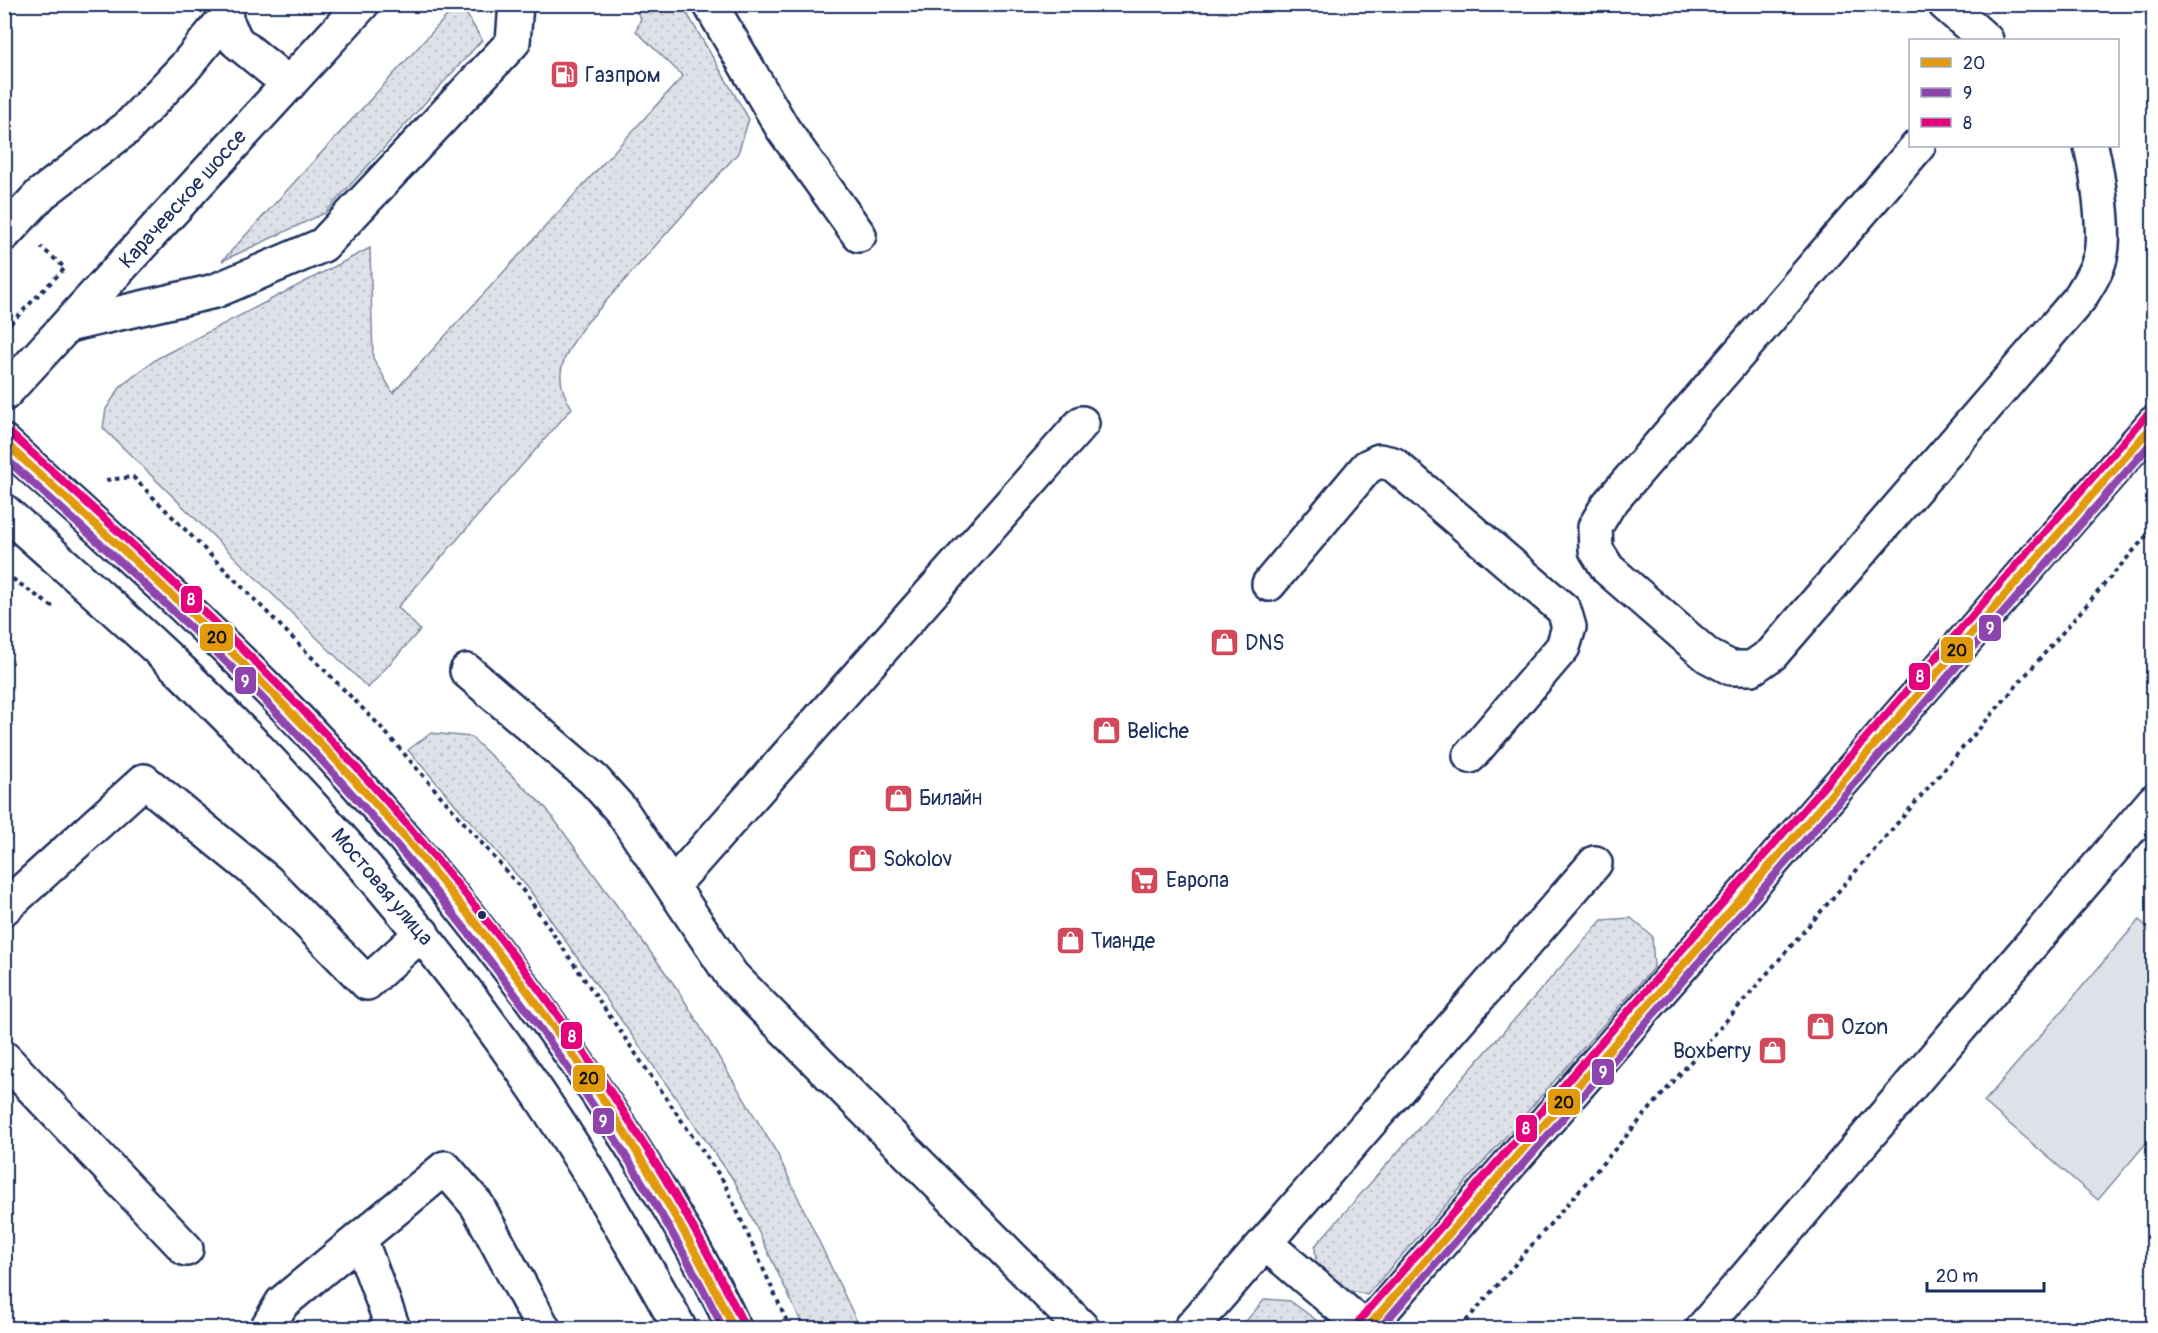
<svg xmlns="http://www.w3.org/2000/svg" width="2158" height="1333" font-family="Pangolin,sans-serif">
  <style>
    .grass { fill: url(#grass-dots); stroke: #7c88a2; stroke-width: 1.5 }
    .pitch { fill: #dee1e7; stroke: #7c88a2; stroke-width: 1.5 }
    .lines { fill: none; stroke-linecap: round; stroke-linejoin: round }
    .minor-casing { stroke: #1b2f5e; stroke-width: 38 }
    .major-casing { stroke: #1b2f5e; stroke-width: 38 }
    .highway-casing { stroke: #1b2f5e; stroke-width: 38 }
    .path { stroke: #1b2f5e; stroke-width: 4; stroke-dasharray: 4.5 4.5; stroke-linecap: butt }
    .minor { stroke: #fff; stroke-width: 33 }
    .major { stroke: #fff; stroke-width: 33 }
    .highway { stroke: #fff; stroke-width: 33 }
    .bus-1-casing { stroke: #fff; stroke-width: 12 }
    .bus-2-casing { stroke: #fff; stroke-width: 12 }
    .bus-3-casing { stroke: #fff; stroke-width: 12 }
    .bus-1 { stroke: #e19a09; stroke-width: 8 }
    .bus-2 { stroke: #8e44ad; stroke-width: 8 }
    .bus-3 { stroke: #e5007d; stroke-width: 8 }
    .bus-dot { fill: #1b2f5e; stroke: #fff; stroke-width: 2 }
    .labels { text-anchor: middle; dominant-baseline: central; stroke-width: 4.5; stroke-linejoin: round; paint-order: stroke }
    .poi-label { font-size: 21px; fill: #1b2f5e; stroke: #fff; text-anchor: start }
    .street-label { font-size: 21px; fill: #1b2f5e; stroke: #fff }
    .line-badge { stroke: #fff; stroke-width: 2 }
    .badge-label { font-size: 16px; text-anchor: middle; font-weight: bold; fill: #fff }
    .pale-badge-label { font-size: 16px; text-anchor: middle; font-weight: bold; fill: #111 }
  </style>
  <defs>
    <pattern id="grass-dots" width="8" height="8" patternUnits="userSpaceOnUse" patternTransform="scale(1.5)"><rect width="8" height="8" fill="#dee1e7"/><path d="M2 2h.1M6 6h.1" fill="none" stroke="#bec1c9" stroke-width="1.8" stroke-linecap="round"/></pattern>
  </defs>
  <rect width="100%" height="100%" fill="#fff"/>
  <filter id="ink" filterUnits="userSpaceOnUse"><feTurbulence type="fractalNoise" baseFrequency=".0167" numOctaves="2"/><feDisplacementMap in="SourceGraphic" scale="12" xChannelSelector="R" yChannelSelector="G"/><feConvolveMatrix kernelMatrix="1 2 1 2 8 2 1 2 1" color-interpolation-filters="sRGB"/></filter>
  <g filter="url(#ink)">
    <path class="grass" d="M457,5H461L482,40L325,213L222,261Z
      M631,5H682L749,119L738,153L583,327C564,356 550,376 572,408L398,607L420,630L368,688L103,428L106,409L121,386L158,358L370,248L373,358L393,393L683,76L636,31L641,18Z
      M431,733L471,737L546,808L678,990L777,1153L860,1328H804L735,1182L529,889L408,750Z
      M1631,918L1652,936L1654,967L1367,1295L1339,1288L1316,1268L1315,1246L1602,920Z
      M1265,1299L1290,1301L1316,1320L1317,1328H1240Z"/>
    <path class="pitch" d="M2139,920L2153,932V1135L2098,1200L1984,1102Z"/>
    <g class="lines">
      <defs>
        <path id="minor" d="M710,4L783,129L859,235
          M1945,4L1986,40
          M225,18L236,41L289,84
          M1918,146L1608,505L1595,527L1596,550L1608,569L1708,656L1731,668H1752L1772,654L2079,299C2087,286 2096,273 2100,258C2107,233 2097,171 2091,146
          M4,234L41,194L127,128L185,67L225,18L227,4
          M68,325L215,291L323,245L513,42L516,4
          M1269,584L1367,467L1379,461L1393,464L1564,610L1569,627L1563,647L1470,756
          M467,671L594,780L621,810L732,976L1082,1328
          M672,886L1082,423
          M4,908L144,781L267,881L367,983L422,933
          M4,1058L186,1249
          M360,1239L393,1328
          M1266,1244L1365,1328
          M267,1328L282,1303L445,1168L477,1205L543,1328
          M1191,1328L1595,863
          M1367,1328L2154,423
          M1703,1328L2154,801"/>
        <path id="major" d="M4,442C112,540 221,637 320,743C426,858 524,981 610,1112C655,1182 699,1253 734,1328
          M4,511C64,565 125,617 183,673C352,838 504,1021 621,1226C641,1260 662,1293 679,1328"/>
        <path id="highway" d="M4,394L362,4"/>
      </defs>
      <use href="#minor" class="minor-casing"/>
      <use href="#major" class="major-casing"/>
      <use href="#highway" class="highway-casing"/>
      <path class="path" d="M4,330L65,268L41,247
        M106,480L133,477L380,726L525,893L724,1182L790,1328
        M4,576L10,577L54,608
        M1460,1328L2154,527"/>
      <use href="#minor" class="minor"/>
      <use href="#major" class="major"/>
      <use href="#highway" class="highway"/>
      <defs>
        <path id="bus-1" d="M4,442C99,528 195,613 284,705C458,885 624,1101 734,1328
          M1367,1328L2154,424"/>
        <path id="bus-2" d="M4,457C96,540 189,622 275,711C376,815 468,927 552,1045C615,1135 674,1229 723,1328
          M1380,1328L2154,440"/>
        <path id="bus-3" d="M11,434C106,520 202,606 291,698C467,879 633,1096 743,1323
          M1359,1321L2146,416"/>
      </defs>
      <use href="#bus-1" class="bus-1-casing"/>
      <use href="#bus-2" class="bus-2-casing"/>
      <use href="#bus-3" class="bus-3-casing"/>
      <use href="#bus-1" class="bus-1"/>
      <use href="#bus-2" class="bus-2"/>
      <use href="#bus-3" class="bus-3"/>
    </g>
  </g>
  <defs>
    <symbol id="fuel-square" viewBox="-11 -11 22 22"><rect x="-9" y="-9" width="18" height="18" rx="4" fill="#d1495b" stroke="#fff"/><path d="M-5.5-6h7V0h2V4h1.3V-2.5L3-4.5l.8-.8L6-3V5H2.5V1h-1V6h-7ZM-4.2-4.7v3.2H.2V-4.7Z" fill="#fff"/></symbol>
    <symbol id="shop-square" viewBox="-11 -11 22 22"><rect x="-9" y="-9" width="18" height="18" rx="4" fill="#d1495b" stroke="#fff"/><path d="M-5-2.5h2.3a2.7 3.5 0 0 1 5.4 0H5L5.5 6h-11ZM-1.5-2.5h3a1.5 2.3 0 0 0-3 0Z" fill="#fff"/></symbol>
    <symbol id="supermarket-square" viewBox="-11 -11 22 22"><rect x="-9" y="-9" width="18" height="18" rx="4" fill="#d1495b" stroke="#fff"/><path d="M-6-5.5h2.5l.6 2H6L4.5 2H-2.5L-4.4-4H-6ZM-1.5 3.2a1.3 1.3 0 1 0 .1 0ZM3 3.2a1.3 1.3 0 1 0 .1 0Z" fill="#fff"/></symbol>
  </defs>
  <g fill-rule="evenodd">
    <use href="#fuel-square" x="548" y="58" width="33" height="33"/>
    <use href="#shop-square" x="1208" y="626" width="33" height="33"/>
    <use href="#shop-square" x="1090" y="714" width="33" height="33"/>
    <use href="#shop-square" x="882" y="782" width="33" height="33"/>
    <use href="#shop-square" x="846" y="842" width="33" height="33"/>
    <use href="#supermarket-square" x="1128" y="864" width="33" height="33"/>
    <use href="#shop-square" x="1054" y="924" width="33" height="33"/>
    <use href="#shop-square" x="1804" y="1010" width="33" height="33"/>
    <use href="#shop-square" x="1756" y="1034" width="33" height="33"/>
  </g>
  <circle class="bus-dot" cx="482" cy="915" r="5"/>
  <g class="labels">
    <g class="poi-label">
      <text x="585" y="75">Газпром</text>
      <text x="1245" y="643">DNS</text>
      <text x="1127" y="731">Beliche</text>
      <text x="919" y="798">Билайн</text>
      <text x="883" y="859">Sokolov</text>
      <text x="1166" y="880">Европа</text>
      <text x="1091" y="941">Тианде</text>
      <text x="1841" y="1027">Ozon</text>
      <text x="1751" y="1051" text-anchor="end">Boxberry</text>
    </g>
    <g class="street-label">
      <text transform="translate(183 199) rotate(-48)">Карачевское шоссе</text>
      <text transform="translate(382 887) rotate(50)">Мостовая улица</text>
    </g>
  </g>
  <g class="line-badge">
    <rect x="180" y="585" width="23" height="29" rx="6" fill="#e5007d"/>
    <rect x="1978" y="614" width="24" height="28" rx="6" fill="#8e44ad"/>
    <rect x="199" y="623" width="35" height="29" rx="6" fill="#e19a09"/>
    <rect x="1940" y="636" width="34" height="28" rx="6" fill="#e19a09"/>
    <rect x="1908" y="662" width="23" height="29" rx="6" fill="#e5007d"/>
    <rect x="234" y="666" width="23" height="29" rx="6" fill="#8e44ad"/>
    <rect x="560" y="1021" width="23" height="29" rx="6" fill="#e5007d"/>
    <rect x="1591" y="1058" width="24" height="28" rx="6" fill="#8e44ad"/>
    <rect x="572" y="1064" width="34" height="29" rx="6" fill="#e19a09"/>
    <rect x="1547" y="1088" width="34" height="28" rx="6" fill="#e19a09"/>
    <rect x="592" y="1107" width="23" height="28" rx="6" fill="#8e44ad"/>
    <rect x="1515" y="1114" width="23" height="29" rx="6" fill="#e5007d"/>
  </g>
  <g class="badge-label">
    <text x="191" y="605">8</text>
    <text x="1990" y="634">9</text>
    <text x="1920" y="682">8</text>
    <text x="245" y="687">9</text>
    <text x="572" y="1042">8</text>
    <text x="1603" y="1078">9</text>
    <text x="603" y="1127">9</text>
    <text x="1526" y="1134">8</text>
  </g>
  <g class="pale-badge-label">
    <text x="217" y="643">20</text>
    <text x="1957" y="656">20</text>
    <text x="589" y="1084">20</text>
    <text x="1564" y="1108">20</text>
  </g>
  <rect width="2158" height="1333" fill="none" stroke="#fff" stroke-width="24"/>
  <rect x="12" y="12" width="2134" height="1309" fill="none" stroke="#1b2f5e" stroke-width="2" filter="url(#ink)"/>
  <rect x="1909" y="39" width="210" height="108" fill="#ffffff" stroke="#a4acbf" stroke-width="1.5"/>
  <rect x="1921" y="58" width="30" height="9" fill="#e19a09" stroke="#a4acbf" stroke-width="1.5"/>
  <text x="1963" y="69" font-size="18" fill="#1b2f5e">20</text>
  <rect x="1921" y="88" width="30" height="9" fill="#8e44ad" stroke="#a4acbf" stroke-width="1.5"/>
  <text x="1963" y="99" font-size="18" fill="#1b2f5e">9</text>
  <rect x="1921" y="118" width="30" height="9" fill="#e5007d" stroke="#a4acbf" stroke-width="1.5"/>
  <text x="1963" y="129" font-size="18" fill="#1b2f5e">8</text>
  <path d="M1927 1282v9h117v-9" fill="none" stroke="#1b2f5e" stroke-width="3"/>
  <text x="1936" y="1282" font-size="18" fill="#1b2f5e" stroke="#ffffff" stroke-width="4.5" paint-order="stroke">20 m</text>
</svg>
